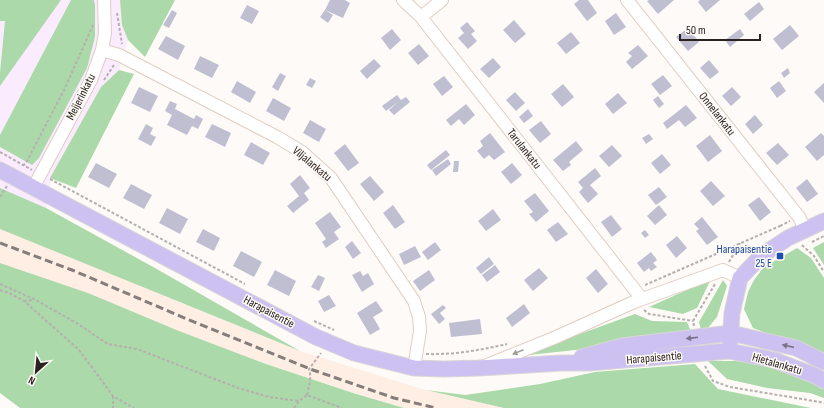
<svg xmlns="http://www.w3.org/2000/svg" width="824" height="408" font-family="'Sofia Sans Condensed',sans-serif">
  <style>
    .industrial { fill: #faebfe }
    .built { fill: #feeee4 }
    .green { fill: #acd9a9 }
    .building { fill: #c0bfd2 }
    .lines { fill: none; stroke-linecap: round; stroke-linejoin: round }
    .minor-casing { stroke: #e0cdc1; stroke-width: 14 }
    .major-casing { stroke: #d9d7d6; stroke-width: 17 }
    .path { stroke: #b5b0ad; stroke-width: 2; stroke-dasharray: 3 2; stroke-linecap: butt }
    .minor { stroke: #fff; stroke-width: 12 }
    .major { stroke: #ccc1f1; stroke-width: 15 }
    .rail { stroke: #847e7a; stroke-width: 3; stroke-dasharray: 8 4; stroke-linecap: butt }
    .oneway { fill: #7b7288 }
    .oneway2 { fill: #9f9c9a }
    .transit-dot { fill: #1a4fb4; stroke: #fefaf7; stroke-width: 1.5 }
    .labels { text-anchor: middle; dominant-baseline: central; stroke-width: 3; stroke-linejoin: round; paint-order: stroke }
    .street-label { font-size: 12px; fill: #2a221e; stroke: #fefaf7 }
    .transit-label { font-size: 12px; fill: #164399; stroke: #fefaf7; text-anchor: end }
  </style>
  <rect width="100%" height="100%" fill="#fefaf7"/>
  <path class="industrial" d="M0,0H120L122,25L128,40L119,70L101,87L51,178L46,208L0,188Z"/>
  <path class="built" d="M0,229L300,351L425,390L504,408H404L353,393L266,364L179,331L88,293L0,263Z"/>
  <path class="green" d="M0,0H61L0,86V73L5,21H0Z
    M71,0H94L95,5V37L87,68L39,158L32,165L0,147V135Z
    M120,0H175L145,57L128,40L122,25Z
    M119,70L134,74L76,188L50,178L101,87Z
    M0,188L46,208L155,268L300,351L0,229Z
    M824,242V265L813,248Z
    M797,248L811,258L824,278V355L753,328L744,309L748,292L754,280L764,267Z
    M0,263L88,293L179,331L266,364L353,393L404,408H20L0,393Z
    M711,279L697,308L683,314L649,307Z
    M723,280L727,286L717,317L707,329L701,330L699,322Z
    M635,314L652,321L687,322L691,332L585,349L519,356Z
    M708,361H737L759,364L800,377L824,389V398L810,393L767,388L727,379Z
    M695,364L718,389L811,408H504L426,390L465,395L540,384L595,372Z"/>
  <path class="building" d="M330,0H345L350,3L343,18L325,10Z
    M579,0H588L597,13L587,21L574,4Z
    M649,0H674L658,14L647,1Z
    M700,0H720L706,12L698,2Z
    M759,2L764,9L750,21L744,14Z
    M247,5L259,11L252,24L240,18Z
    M172,10L177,13L169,28L163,25Z
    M325,10L333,15L328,23L320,17Z
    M616,13L626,27L614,35L605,21Z
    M514,20L526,34L515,43L503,30Z
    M467,22L475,31L471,34L477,41L468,49L458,38L464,33L460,28Z
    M790,25L799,36L782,50L773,39Z
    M688,28L699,42L688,51L676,37Z
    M392,29L401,40L390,50L381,38Z
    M740,29L744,35L730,47L725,40Z
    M571,32L580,43L566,54L557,43Z
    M166,36L185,46L178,60L158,49Z
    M419,44L429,56L418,65L408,53Z
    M638,45L648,56L632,69L626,62L632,56L628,53Z
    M200,56L219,65L212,78L194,69Z
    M493,58L501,67L489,78L480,69Z
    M374,59L381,66L367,79L360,71Z
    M709,60L719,72L710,79L700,68Z
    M788,68L790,73L784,78L781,73Z
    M280,73L286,76L278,91L272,87Z
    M663,75L672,86L660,95L651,84Z
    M444,76L453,87L442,96L433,84Z
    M310,78L316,81L312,88L306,85Z
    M237,81L256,92L250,103L231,92Z
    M779,81L786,91L777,98L770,88Z
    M824,83V103L814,92Z
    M563,84L574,97L562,107L551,94Z
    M139,87L158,96L150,112L131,103Z
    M732,87L741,97L731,106L722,96Z
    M515,92L525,103L516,111L506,100Z
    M618,93L627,103L613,114L605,104Z
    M397,95L401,100L406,97L410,102L394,115L389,110L398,102L386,111L382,106Z
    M658,96L664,104L659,108L653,100Z
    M273,98L291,108L284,121L266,111Z
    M170,101L177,104L175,109L194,119L196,115L203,119L198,129L192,126L187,135L167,125L172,115L165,111Z
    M466,104L475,115L464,125L459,119L451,126L446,120Z
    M686,105L697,118L685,127L679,120L667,129L663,123Z
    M528,109L533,116L524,123L519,117Z
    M755,115L763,125L753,134L745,124Z
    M310,120L326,129L319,142L303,133Z
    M541,121L551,134L540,143L529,130Z
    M146,124L153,128L150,134L156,137L151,146L138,139Z
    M212,124L231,133L225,147L205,137Z
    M490,133L505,152L494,160L489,155L484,159L477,151L483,146L480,141Z
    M821,133L824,136V155L817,161L805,147Z
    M649,134L653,139L646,144L642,138Z
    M710,135L722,151L708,162L696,146Z
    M576,141L583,150L569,162L571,165L563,171L553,160Z
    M251,142L270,153L263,165L244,155Z
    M778,143L789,155L777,165L766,153Z
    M345,144L359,163L348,171L334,153Z
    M612,145L622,156L609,167L599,156Z
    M446,150L450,155L431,170L427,165Z
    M662,154L671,165L660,174L651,163Z
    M448,159L451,164L436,176L432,170Z
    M454,161H459L458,172H453Z
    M96,163L117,174L109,188L88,177Z
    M512,163L522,175L511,184L501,172Z
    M595,168L601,176L590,185L598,194L588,203L579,192L583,188L578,182Z
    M300,175L310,188L304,193L309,200L293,213L287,206L299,196L290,184Z
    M370,176L384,192L374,201L360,184Z
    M807,179L818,194L807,202L796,188Z
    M711,181L725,196L713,206L700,191Z
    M131,184L152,195L144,209L123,198Z
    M659,187L667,197L656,205L648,195Z
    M535,193L549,211L536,222L529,214L533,212L524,201Z
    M759,197L771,212L760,221L748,205Z
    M393,205L405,222L395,229L383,213Z
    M659,205L667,215L655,225L647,216Z
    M167,208L188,219L180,234L159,223Z
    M493,209L501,220L486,231L478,221Z
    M330,212L341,227L334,232L339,239L326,248L322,242L326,239L315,223Z
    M611,215L622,229L612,237L601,222Z
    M702,217L718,237L707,245L696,231L699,229L694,224Z
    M558,222L568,234L556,242L547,230Z
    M203,229L220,238L214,251L196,242Z
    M645,230L649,235L645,238L641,233Z
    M677,236L687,248L676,258L666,245Z
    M352,241L361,253L353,259L345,247Z
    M435,242L441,250L428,260L422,252Z
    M415,246L421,257L404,265L399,254Z
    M241,251L262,262L254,277L233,266Z
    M651,252L657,260L653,263L657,267L651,271L649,268L644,272L637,263Z
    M489,257L494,264L481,274L476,268Z
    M495,265L500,272L487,282L482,275Z
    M539,268L548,278L533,291L524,280Z
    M596,269L608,284L598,293L586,278Z
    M275,270L296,281L289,296L267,285Z
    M429,270L435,280L420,291L413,281Z
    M360,271L363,276L368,273L374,284L362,292L352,275Z
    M318,275L325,278L319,291L311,287Z
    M329,295L336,306L324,312L318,301Z
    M376,301L383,311L373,317L380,329L370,335L357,313Z
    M524,304L530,313L512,327L506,318Z
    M443,305L446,308L440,313L445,319L439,324L431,314Z
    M480,319L482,334L451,337L449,323Z"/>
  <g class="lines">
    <defs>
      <path id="minor" d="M403,0L421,17L642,299
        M627,0L799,217L805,229
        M421,17L442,0
        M102,50L119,55L277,137L302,152L331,178L414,301L419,317L420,331L414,368
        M33,188L91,80L102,50L105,33L104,0
        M487,365L554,338L634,302L723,270L740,278"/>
      <path id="major" d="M0,170L316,337L354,353L414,368L444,369L479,368L561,363H589L729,351L774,360L816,376L824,381
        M730,342L732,313L740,278L761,256L788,238L824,221
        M582,357L622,346L731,333L796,348L824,362"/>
    </defs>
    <use href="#minor" class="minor-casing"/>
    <use href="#major" class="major-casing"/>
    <path class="path" d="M117,13L122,44
      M104,80L114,65
      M0,152L32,170
      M23,166L27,161L64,90L93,25
      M50,179L245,284
      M0,197L7,186
      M780,226L790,221
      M812,242L824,236
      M802,245L803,246L814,256L824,272
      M729,262L740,243
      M0,284L34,299L78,324L108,344L137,349L238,388L269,397L299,401
      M645,285L780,226
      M0,290L9,293L24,301L79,350L113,396L134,408
      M24,301L33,300
      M644,310L649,314L693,321
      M314,321L334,330
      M694,326L693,321L715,284
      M426,354C454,355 481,350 507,344
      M705,366L713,381L730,387L820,402L824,403
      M307,395C309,386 312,378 309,369L321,353
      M113,396V408
      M294,408L299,401L307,395L342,408"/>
    <use href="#minor" class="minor"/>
    <use href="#major" class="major"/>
    <path class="rail" d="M0,243L72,270L187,319L313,370L394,398L436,408"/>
  </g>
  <defs><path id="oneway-solid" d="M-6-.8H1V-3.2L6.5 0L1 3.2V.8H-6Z"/></defs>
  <g class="oneway">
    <use href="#oneway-solid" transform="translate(692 338) rotate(173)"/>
    <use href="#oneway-solid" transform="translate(788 346) rotate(-167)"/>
  </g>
  <use class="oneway2" href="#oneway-solid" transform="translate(518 352) rotate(158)"/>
  <rect class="transit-dot" x="776" y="252" width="8" height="8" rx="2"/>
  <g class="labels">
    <g class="street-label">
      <text transform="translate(81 97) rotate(-63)">Meijerinkatu</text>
      <text transform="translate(717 114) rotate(52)">Onnelankatu</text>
      <text transform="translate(524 149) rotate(52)">Tarulankatu</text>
      <text transform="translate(312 164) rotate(40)">Viljalankatu</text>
      <text transform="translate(269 312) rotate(28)">Harapaisentie</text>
      <text transform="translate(654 358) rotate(-5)">Harapaisentie</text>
      <text transform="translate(777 364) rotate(16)">Hietalankatu</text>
    </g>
    <g class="transit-label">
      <text x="772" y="249">Harapaisentie<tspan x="772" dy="14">25 E</tspan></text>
    </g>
  </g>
  <g transform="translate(36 372) rotate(207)" stroke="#fefaf7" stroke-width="3" paint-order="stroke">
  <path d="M0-3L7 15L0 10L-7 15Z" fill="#2a221e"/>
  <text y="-6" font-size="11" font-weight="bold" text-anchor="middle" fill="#2a221e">N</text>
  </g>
  <path d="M680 34v6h80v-6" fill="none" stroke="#2a221e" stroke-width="2"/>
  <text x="686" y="34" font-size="12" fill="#2a221e" stroke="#fefaf7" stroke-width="3" paint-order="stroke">50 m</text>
</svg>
